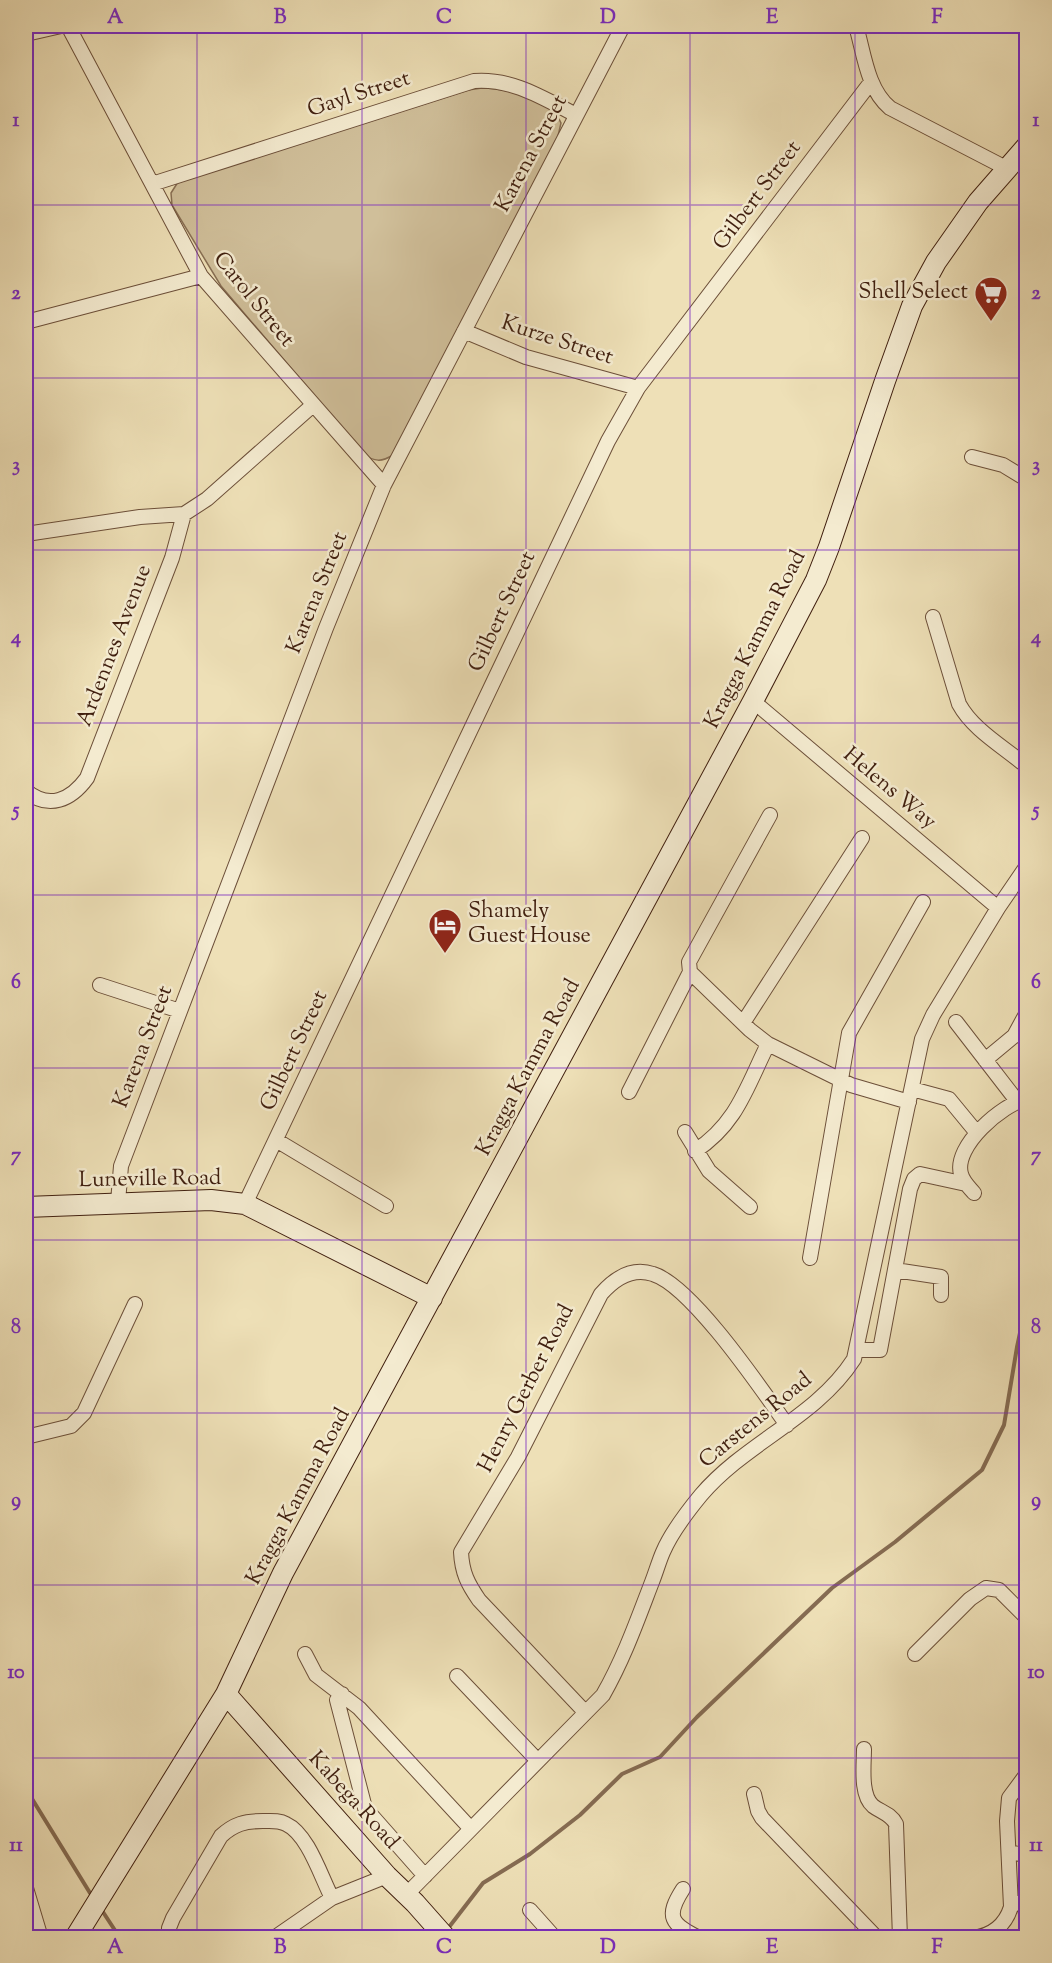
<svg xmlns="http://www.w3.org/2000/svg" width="1052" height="1963" font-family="'Sorts Mill Goudy',serif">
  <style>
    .green { fill: #d0bf9a; stroke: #886f54; stroke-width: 1.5 }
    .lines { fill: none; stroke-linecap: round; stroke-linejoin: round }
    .stream { stroke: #856b52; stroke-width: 4 }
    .street-casing { stroke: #6c4f39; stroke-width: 16 }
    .secondary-casing { stroke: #401f0f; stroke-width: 22 }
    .street { stroke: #f4ebd0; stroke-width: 14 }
    .secondary { stroke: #f4ebd0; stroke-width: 20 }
    .grid { fill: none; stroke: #7b2cbf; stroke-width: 1.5; stroke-opacity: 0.55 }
    .labels { text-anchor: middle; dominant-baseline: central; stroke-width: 5; stroke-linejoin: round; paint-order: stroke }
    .street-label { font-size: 22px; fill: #401f0f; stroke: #f4ebd0 }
    .poi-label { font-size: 22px; fill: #401f0f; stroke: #f4ebd0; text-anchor: end }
    .neatline { fill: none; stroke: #7b2cbf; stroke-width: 2 }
    .grid-label { font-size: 20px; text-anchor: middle; font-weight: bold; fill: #7b2cbf }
  </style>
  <rect width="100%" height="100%" fill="#eee0b7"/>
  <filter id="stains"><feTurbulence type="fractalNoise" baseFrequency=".00333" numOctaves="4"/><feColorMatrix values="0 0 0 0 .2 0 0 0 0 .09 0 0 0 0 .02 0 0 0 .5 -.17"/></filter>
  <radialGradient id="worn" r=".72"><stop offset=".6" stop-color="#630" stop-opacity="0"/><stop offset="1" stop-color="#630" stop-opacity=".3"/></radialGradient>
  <path class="green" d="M482,88C505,88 552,100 561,123L558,136L393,455C382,462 374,462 364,454L221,286L172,205L171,193L178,182L468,90Z"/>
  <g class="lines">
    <path class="stream" d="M26,1789L90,1893
      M103,1912L120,1938
      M446,1931L483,1883L530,1854L580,1815L622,1774L660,1757L697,1717L832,1588L895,1542L982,1470L1004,1425L1017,1347L1026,1305"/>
    <defs>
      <path id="street" d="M68,26L201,276L384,485
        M856,26C864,53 867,89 890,108L1006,168
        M26,34L61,26
        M152,184L474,81C512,78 543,98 576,115
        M26,322L201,276
        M464,331L526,357L638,388
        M972,457L1003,465L1026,479
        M26,534L140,517L184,514L207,499L313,405
        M933,617L959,704C973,730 1004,747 1026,766
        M753,701L998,908
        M26,791C49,810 71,800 87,778L172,558L184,514
        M690,972L750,1030L768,1044L851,1085L909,1102
        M100,985L180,1011
        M956,1022L1017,1101
        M743,1023L862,838
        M985,1060L1014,1036L1026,1014
        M912,1089L949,1099L977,1133
        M629,1092L690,972L689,962L770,815
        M685,1132L709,1171L750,1207
        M276,1140L386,1206
        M695,1151C737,1124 747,1086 768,1044
        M974,1193C969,1187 963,1182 961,1174C953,1146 1003,1104 1026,1099
        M118,1202L121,1166L326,628L384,485L623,26
        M245,1204L608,441L638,388L871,82
        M810,1258L849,1033L923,902
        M895,1270L941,1277V1295
        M857,1350H880L910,1189L914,1179L920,1174L966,1184
        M26,1437L71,1426L84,1413L135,1304
        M305,1654L316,1675L359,1708L471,1829
        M915,1654L970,1599L986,1588L999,1590L1026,1617
        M457,1676L538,1761
        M342,1694L337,1700L365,1808L425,1876
        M585,1712L479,1600C468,1584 462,1573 461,1552L518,1457L601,1294C615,1278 632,1267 653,1274C692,1286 762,1390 787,1425
        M864,1749C864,1765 860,1795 873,1806C881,1812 891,1814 896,1824L900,1938
        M754,1794L758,1811L762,1818L877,1938
        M1009,1853L1026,1854
        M26,1888L41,1938
        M683,1889C665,1917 671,1924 699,1938
        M406,1895L603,1695C624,1658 637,1621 652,1582C656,1572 659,1561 663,1552C672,1531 687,1512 701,1495C746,1442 816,1418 854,1359L922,1039L933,1015L998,908L1026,867
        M1011,1901L1026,1906
        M530,1910L555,1938
        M169,1938V1928L173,1918L221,1836C234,1824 245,1821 263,1821C271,1821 279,1820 286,1824C308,1834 321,1877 332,1898
        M274,1938L332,1898L387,1876
        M972,1938C992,1936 1005,1926 1011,1907L1007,1821L1009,1798L1026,1775"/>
      <path id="secondary" d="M26,1207L211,1200L245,1204L432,1298
        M226,1694L387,1876L415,1903L446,1938
        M75,1938L226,1694L283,1573L753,701L816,580L829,547L885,381L912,306L936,262L978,202L1026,147"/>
    </defs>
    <use href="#street" class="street-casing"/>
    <use href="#secondary" class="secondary-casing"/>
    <use href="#street" class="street"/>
    <use href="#secondary" class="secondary"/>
  </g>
  <path class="grid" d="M197,26V1938M362,26V1938M526,26V1938M690,26V1938M855,26V1938M26,205H1026M26,378H1026M26,550H1026M26,723H1026M26,895H1026M26,1068H1026M26,1240H1026M26,1413H1026M26,1585H1026M26,1758H1026"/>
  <defs>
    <symbol id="supermarket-pin" viewBox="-11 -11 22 30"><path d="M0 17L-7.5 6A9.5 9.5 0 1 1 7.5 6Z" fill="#8f2418" stroke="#f4ebd0"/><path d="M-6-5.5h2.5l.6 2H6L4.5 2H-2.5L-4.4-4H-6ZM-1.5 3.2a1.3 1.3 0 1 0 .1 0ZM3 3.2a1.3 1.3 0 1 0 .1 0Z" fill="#fff"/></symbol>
    <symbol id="hotel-pin" viewBox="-11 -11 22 30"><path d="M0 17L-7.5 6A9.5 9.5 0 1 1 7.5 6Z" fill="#8f2418" stroke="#f4ebd0"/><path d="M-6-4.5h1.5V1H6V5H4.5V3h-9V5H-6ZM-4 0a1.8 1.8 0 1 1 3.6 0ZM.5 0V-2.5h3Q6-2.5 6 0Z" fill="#fff"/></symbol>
  </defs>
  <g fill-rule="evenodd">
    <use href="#supermarket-pin" x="972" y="274" width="38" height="52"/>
    <use href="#hotel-pin" x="426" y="906" width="38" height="52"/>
  </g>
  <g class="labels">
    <g class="street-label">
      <text transform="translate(359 95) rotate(-18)">Gayl Street</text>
      <text transform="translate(532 154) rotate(-62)">Karena Street</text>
      <text transform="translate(758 196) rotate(-53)">Gilbert Street</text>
      <text transform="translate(253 300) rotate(51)">Carol Street</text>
      <text transform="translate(557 341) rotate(18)">Kurze Street</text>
      <text transform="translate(318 593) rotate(-68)">Karena Street</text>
      <text transform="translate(503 612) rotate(-65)">Gilbert Street</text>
      <text transform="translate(756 640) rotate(-63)">Kragga Kamma Road</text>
      <text transform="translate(115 646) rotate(-69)">Ardennes Avenue</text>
      <text transform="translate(889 789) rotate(40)">Helens Way</text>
      <text transform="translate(144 1047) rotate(-69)">Karena Street</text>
      <text transform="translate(295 1051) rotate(-65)">Gilbert Street</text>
      <text transform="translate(529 1068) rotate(-62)">Kragga Kamma Road</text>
      <text transform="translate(150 1180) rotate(-1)">Luneville Road</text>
      <text transform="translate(527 1389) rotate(-63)">Henry Gerber Road</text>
      <text transform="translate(756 1421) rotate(-39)">Carstens Road</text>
      <text transform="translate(299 1497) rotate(-62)">Kragga Kamma Road</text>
      <text transform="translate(353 1801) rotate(48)">Kabega Road</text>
    </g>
    <g class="poi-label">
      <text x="968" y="293">Shell Select</text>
      <text x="468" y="912" text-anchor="start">Shamely<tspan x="468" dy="25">Guest House</tspan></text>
    </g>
  </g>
  <rect width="1052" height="1963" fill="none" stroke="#eee0b7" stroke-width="66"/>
  <rect x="33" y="33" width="986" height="1897" class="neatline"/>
  <g class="grid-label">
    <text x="115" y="23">A</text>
    <text x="280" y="23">B</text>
    <text x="444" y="23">C</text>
    <text x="608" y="23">D</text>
    <text x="772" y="23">E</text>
    <text x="937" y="23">F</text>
    <text x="16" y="126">1</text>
    <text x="1036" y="126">1</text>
    <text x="16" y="299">2</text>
    <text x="1036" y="299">2</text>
    <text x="16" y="471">3</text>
    <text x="1036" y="471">3</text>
    <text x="16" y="643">4</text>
    <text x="1036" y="643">4</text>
    <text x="16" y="816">5</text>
    <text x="1036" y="816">5</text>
    <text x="16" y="988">6</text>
    <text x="1036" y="988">6</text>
    <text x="16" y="1161">7</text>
    <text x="1036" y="1161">7</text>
    <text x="16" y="1333">8</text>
    <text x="1036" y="1333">8</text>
    <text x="16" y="1506">9</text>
    <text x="1036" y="1506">9</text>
    <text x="16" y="1678">10</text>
    <text x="1036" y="1678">10</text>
    <text x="16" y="1851">11</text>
    <text x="1036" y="1851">11</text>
    <text x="115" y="1953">A</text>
    <text x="280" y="1953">B</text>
    <text x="444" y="1953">C</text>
    <text x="608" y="1953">D</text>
    <text x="772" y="1953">E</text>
    <text x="937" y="1953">F</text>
  </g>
  <rect width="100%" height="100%" filter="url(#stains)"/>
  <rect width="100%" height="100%" fill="url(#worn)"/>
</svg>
